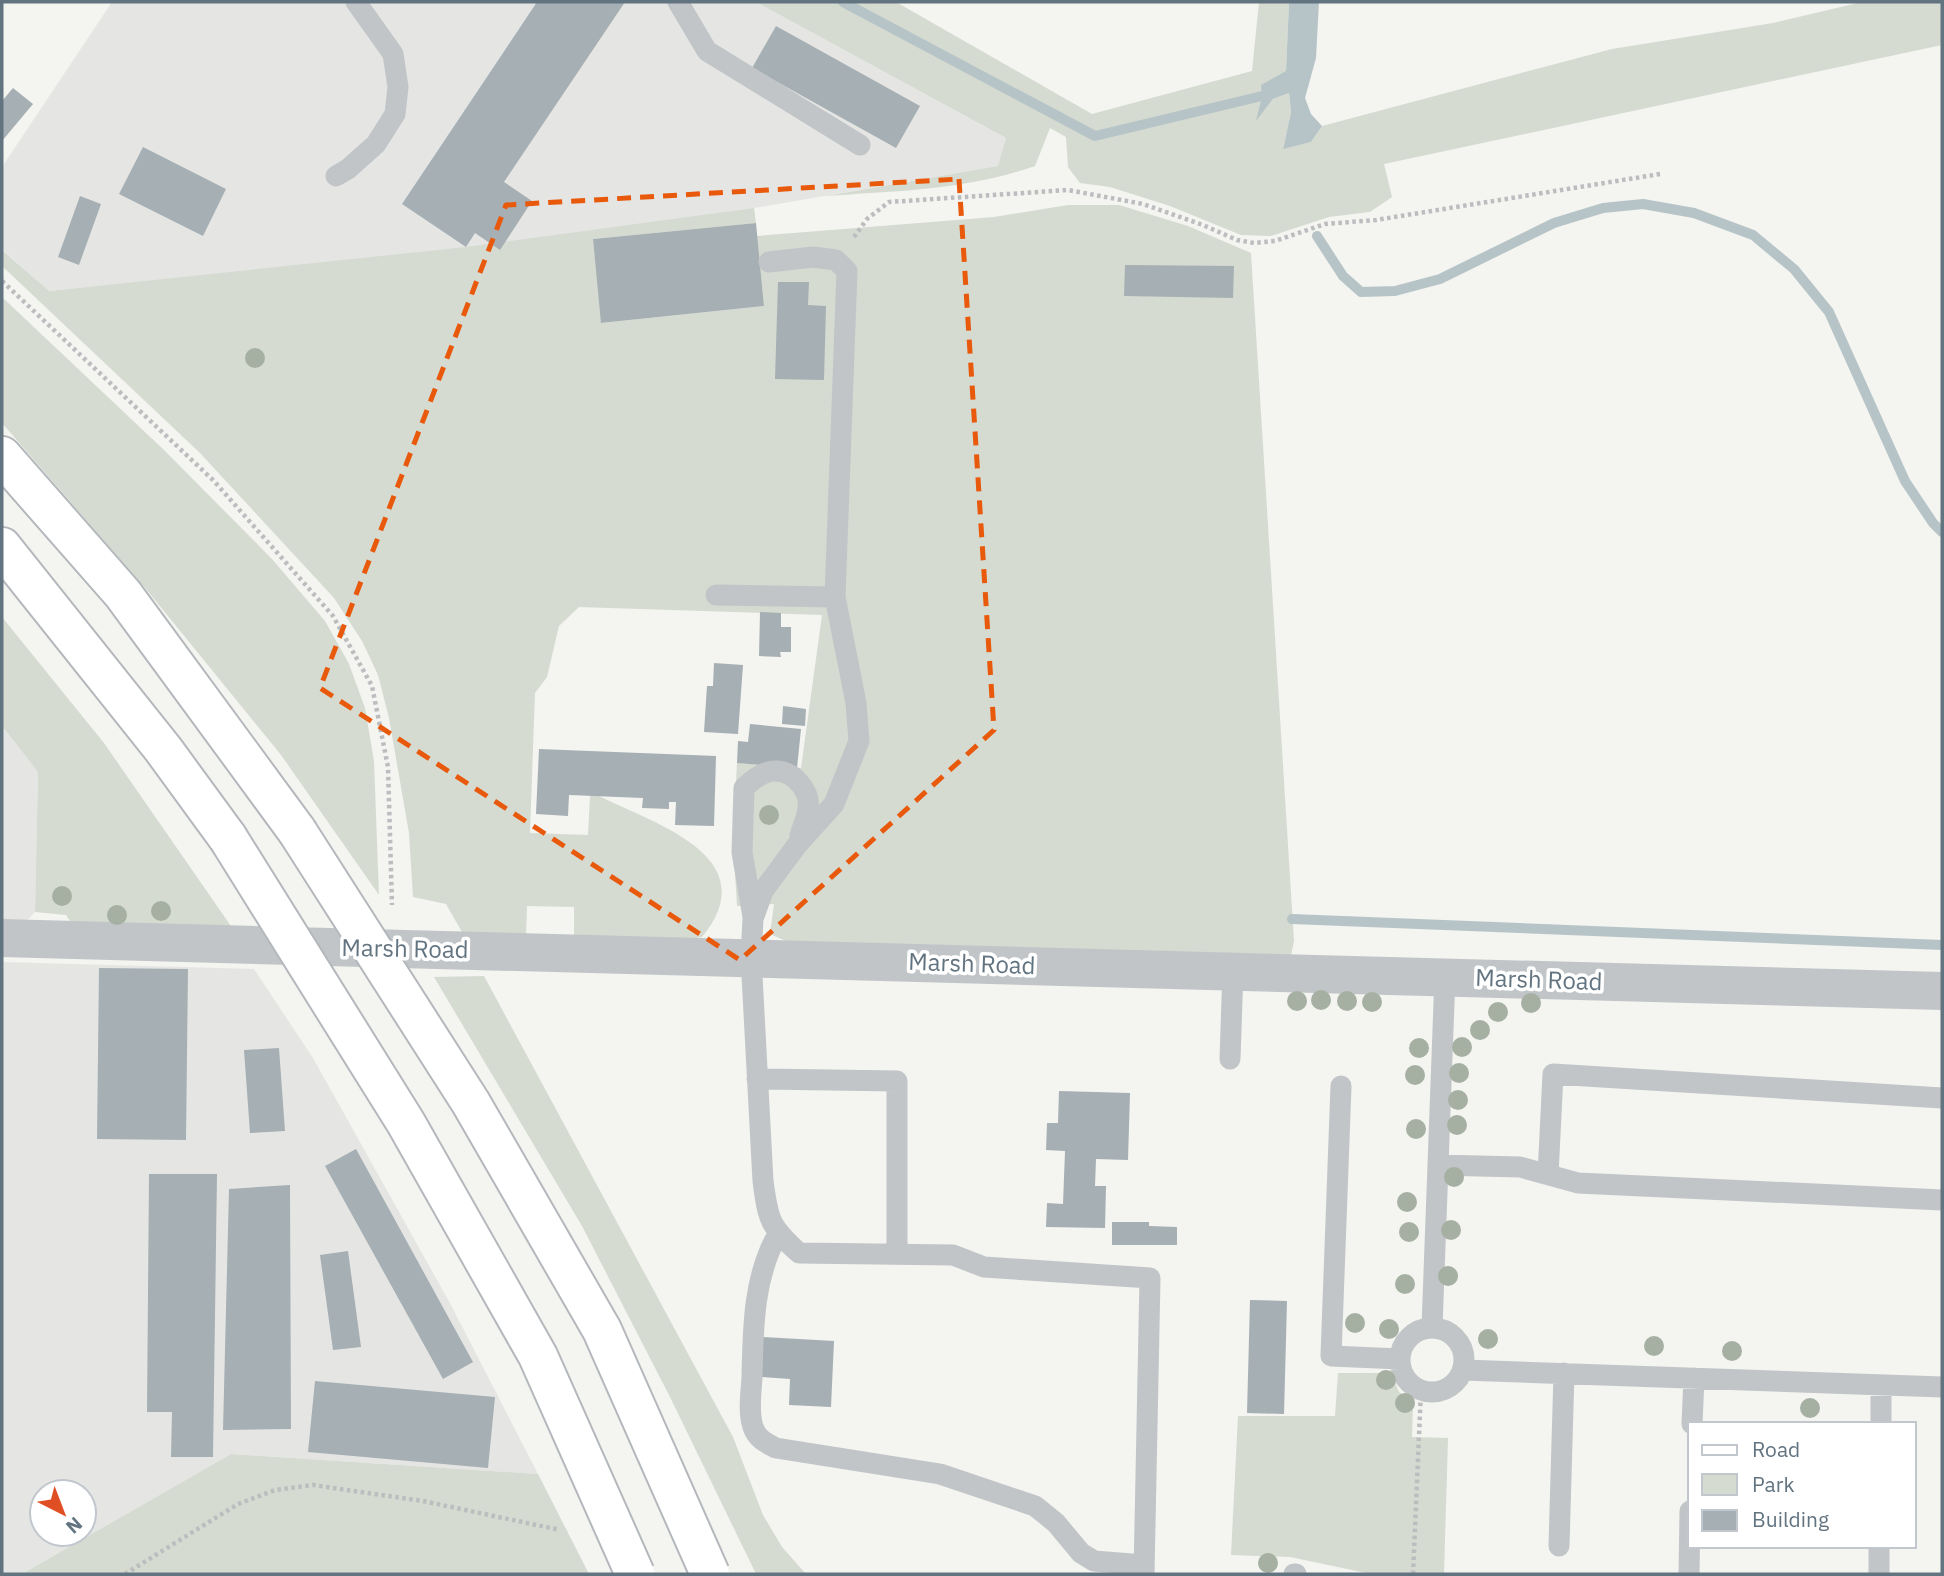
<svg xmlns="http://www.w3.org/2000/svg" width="1944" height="1576" font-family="'IBM Plex Sans',sans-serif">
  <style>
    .built { fill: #e5e6e4; fill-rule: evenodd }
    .green { fill: #d5dbd1 }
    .water { fill: #b7c4c7 }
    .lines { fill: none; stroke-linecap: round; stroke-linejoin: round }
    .stream { stroke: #b7c4c7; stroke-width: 10 }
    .building { fill: #a6afb3 }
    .primary-casing { stroke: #b4b8bc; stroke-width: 42 }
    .path { stroke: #bbbdbf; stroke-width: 4.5; stroke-dasharray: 3.5 3.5; stroke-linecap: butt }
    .lane { stroke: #c1c5c8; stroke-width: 21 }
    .street { stroke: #c1c5c8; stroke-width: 38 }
    .primary { stroke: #fff; stroke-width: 38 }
    .primary-bridge-casing { stroke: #b4b8bc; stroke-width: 42; stroke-linecap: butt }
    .primary-bridge { stroke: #fff; stroke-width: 38 }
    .tree { fill: #a6b0a2 }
    .marked { fill: none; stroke: #e8590c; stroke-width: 5; stroke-dasharray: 14 9; stroke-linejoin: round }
    .labels { text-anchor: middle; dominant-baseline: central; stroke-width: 7; stroke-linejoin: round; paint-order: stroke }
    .street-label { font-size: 24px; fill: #637481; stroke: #fff }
  </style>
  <rect width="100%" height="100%" fill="#f4f4f0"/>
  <path class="built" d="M112,2H756L1006,138L999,166L754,208L461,250L48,291L2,249V167Z
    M2,726L38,772L35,912L21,927L2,926Z
    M2,962L254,969L313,1058L451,1305L538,1474L231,1454L22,1574H2ZM42,1492H84V1534H42Z"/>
  <path class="green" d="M756,2H896L1092,114L1252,71L1259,2H1289L1286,72L1262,96L1257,119L1273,99L1289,93L1291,112L1283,148L1311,142L1322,126L1612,49L1773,23L1862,2H1942V45L1384,164L1392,197L1370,212L1329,217L1271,236L1241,235L1170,206L1110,187L1080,183L1068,167L1066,137L1050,128L1035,166C967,190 896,191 826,196L998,166L1006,138Z
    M1068,205H1119L1188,226L1251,253L1294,941L1291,956L809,951L770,934L774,904L737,906L733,839L737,763L801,768L822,615L579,607L559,626L547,677L535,693L530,833L588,835L590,796H599C652,823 768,856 702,937L657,945L574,939V907L527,906L526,936L462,932L446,904L413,897L409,833L389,718L378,675L362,641L334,598L200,453L2,266V250L49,291L466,247L754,208L756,223L593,239L602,323L764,306L757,236L994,217Z
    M2,297L164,450L272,559L325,621L349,664L365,708L374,761L379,895L281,755L146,589L2,423Z
    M2,617L104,743L233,929L74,927L66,915L35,912L38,772L2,726Z
    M484,976L733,1437L763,1515L782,1547L806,1574H756L670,1397L582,1226L434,977Z
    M1338,1373H1391L1399,1392L1413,1403L1412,1437L1448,1438L1444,1574H1371L1290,1557L1231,1555L1238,1416H1335Z
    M231,1454L538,1474L589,1574H22Z"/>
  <path class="water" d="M1289,2H1319L1316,58L1305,98L1311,114L1322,126L1311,142L1283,149L1291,112L1289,93L1273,99L1256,121L1262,96L1261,85L1286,71Z"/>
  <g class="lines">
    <path class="stream" d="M843,2L1095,136L1262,96
      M1317,236L1343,276L1361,292L1395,291L1440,279L1554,223L1603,208L1643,204L1694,213L1753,235L1794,269L1829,312L1905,481L1933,523L1942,532
      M1292,919L1942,945"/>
  </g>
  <path class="building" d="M537,2H625L504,182L532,201L500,250L475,233L466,247L402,204Z
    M776,26L920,106L896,148L752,68Z
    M13,88L33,104L2,141V101Z
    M143,147L226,189L203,236L119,194Z
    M80,196L101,204L79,265L58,257Z
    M756,223L764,306L601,323L593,239Z
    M1125,265L1234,266L1233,298L1124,296Z
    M778,282H809L808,305L826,306L824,380L775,379Z
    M760,612L781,613V627H791V652H780L781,657L759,656Z
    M714,663L743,665L738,734L704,732L707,686H713Z
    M783,706L806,709L805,726L782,724Z
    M750,724L801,729L797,768L737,763L738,741L748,742Z
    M539,749L716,756L714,826L675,825L676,802H669V809L642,808L643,798L569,795L568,816L536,814Z
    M99,968L188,969L186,1140L97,1139Z
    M279,1048L285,1131L250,1133L244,1050Z
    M1059,1091L1130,1093L1128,1160L1096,1159L1095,1186H1106L1105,1228L1046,1227L1047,1203L1063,1204L1065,1151L1046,1150L1047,1123H1058Z
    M356,1149L473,1362L443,1379L325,1166Z
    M149,1174H217L213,1457H171L172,1412H147Z
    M290,1185L291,1429L223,1430L229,1189Z
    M1112,1222H1149V1226L1177,1227V1245H1112Z
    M348,1251L361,1347L333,1350L320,1255Z
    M1250,1300L1287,1301L1284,1414L1247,1413Z
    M763,1337L834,1341L831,1407L789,1405L790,1379L761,1377Z
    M315,1381L495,1397L488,1468L308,1452Z"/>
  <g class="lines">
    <defs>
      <path id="primary" d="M2,456L123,594L297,831
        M2,547L163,749L228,838"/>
    </defs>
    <use href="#primary" class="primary-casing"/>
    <path class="path" d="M854,237L867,219L889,202L1068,190L1143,204L1203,225L1237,240L1254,243L1275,241L1325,224L1376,220L1660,174
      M2,281L213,480L333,616L372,686L388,767L392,905
      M125,1574L238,1504L275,1490L313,1485L423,1501L560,1530
      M1413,1574L1421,1390"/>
    <path class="lane" d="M678,2L707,51L860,145
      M336,176L348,169L376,144L395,114L398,87L393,54L356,2
      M769,262L813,257L836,260L847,271L835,597L856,703L859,741L834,804L797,845L763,891L753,919L751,957L763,1181C768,1220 770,1227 799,1253L953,1255L984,1267L1150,1278L1144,1574
      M716,595L835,597
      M753,917L742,852L744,788C752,780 764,770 777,771C795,772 811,792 808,809C807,818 802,828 800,836
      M1230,1059L1233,970
      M757,1079L897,1081V1254
      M1341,1086L1331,1356L1400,1359
      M1438,1165L1520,1167L1578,1183L1942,1200
      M1548,1175L1553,1074L1942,1098
      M778,1234C753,1277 753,1330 752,1378C751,1393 748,1412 753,1427C757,1439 766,1443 776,1448L940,1474L1035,1506L1056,1523L1081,1553L1094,1561L1144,1565
      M1432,1327L1445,976
      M1400 1360a32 32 0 1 1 64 0a32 32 0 1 1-64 0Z
      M1463,1370L1942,1387
      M1692,1424L1694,1378
      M1881,1424V1385
      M1559,1546L1564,1373
      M1294,1574H1296
      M1689,1574L1690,1511
      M1879,1574V1546"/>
    <path class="street" d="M2,938L1942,991"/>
    <use href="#primary" class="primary"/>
    <defs>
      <path id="primary-bridge" d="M297,831L471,1103L602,1330L710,1574
        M228,838L406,1123L538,1356L635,1574"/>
    </defs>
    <use href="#primary-bridge" class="primary-bridge-casing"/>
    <use href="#primary-bridge" class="primary-bridge"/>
  </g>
  <g class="tree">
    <circle cx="255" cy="358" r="10"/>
    <circle cx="769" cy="815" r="10"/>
    <circle cx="62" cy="896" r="10"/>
    <circle cx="161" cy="911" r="10"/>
    <circle cx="117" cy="915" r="10"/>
    <circle cx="1321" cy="1000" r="10"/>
    <circle cx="1297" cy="1001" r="10"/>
    <circle cx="1347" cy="1001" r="10"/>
    <circle cx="1372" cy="1002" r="10"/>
    <circle cx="1531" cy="1003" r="10"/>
    <circle cx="1498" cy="1012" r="10"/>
    <circle cx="1480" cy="1030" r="10"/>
    <circle cx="1462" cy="1047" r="10"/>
    <circle cx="1419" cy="1048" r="10"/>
    <circle cx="1459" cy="1073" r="10"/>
    <circle cx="1415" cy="1075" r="10"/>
    <circle cx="1458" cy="1100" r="10"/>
    <circle cx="1457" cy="1125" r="10"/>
    <circle cx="1416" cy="1129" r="10"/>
    <circle cx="1454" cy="1177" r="10"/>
    <circle cx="1407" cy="1202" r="10"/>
    <circle cx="1451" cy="1230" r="10"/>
    <circle cx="1409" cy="1232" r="10"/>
    <circle cx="1448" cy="1276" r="10"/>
    <circle cx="1405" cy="1284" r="10"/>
    <circle cx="1355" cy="1323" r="10"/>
    <circle cx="1389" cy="1329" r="10"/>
    <circle cx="1488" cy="1339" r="10"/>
    <circle cx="1654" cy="1346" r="10"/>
    <circle cx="1732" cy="1351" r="10"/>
    <circle cx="1386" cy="1380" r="10"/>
    <circle cx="1405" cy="1403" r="10"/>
    <circle cx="1810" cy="1408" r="10"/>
    <circle cx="1268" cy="1563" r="10"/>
  </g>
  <path class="marked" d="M959,179L994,730L740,960L320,688L506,205Z"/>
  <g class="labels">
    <g class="street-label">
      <text transform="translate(405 948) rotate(1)">Marsh Road</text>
      <text transform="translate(972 963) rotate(2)">Marsh Road</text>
      <text transform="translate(1539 979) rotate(2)">Marsh Road</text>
    </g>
  </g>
  <rect width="1944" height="1576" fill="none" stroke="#637481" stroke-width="7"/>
  <rect x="1688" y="1422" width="228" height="126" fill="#ffffff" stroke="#c1c7cd" stroke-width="2"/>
  <rect x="1702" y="1445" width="35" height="10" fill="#ffffff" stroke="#c1c7cd" stroke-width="2"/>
  <text x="1752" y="1457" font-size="21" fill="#637481">Road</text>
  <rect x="1702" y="1474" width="35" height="21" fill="#d5dbd1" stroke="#c1c7cd" stroke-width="2"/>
  <text x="1752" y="1492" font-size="21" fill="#637481">Park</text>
  <rect x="1702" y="1510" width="35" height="21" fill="#a6afb3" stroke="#c1c7cd" stroke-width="2"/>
  <text x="1752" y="1527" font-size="21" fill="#637481">Building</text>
  <g transform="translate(63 1513) rotate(138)"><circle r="33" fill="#ffffff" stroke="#c1c7cd" stroke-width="2"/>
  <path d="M0-5L12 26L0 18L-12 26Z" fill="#e04e24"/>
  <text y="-10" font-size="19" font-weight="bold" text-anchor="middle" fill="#637481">N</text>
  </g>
</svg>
